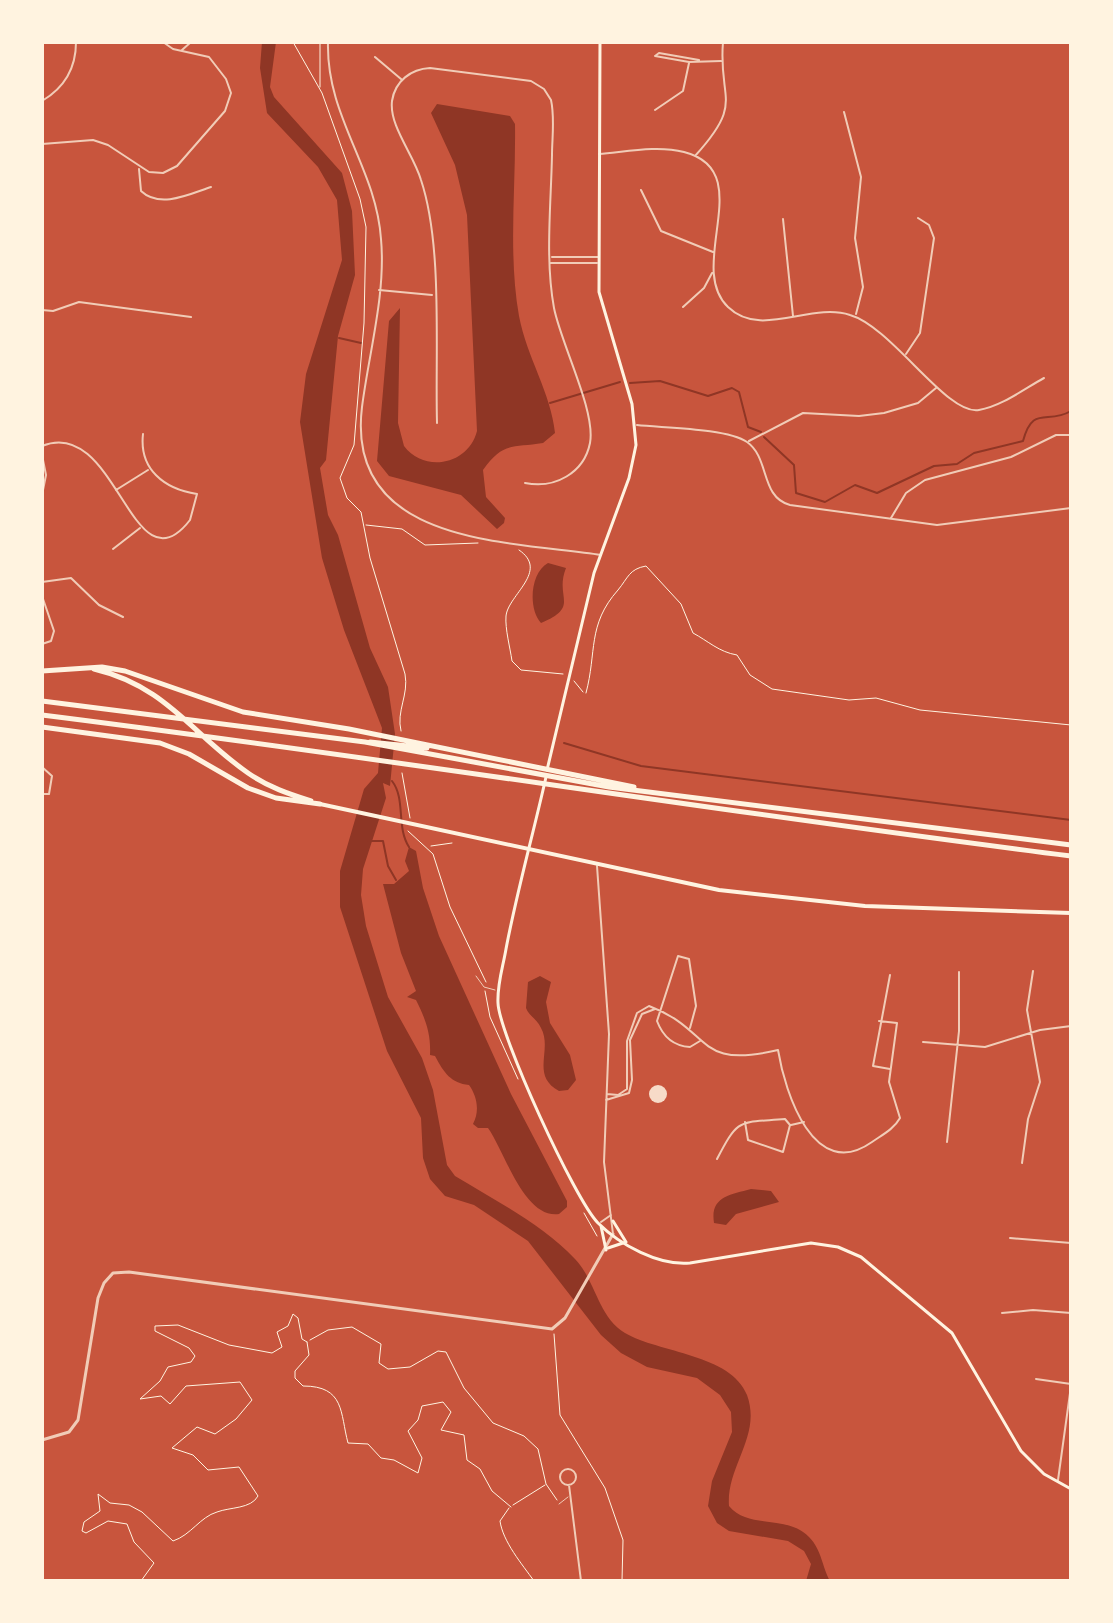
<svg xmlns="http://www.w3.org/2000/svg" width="1113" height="1623" font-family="'Asap Condensed',sans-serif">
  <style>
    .water { fill: #8f3625 }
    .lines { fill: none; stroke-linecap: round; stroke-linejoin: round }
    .stream { stroke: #8f3625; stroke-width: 2 }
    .building { fill: #f7dbc8 }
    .path { stroke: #fff3e0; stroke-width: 1 }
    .service { stroke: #f1ccb7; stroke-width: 1 }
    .minor { stroke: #f1ccb7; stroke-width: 2 }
    .tertiary { stroke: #f1ccb7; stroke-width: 3 }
    .secondary { stroke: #fff3e0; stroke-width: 3 }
    .primary { stroke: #fff3e0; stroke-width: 4 }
    .motorway { stroke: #fff3e0; stroke-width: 5 }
  </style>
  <rect width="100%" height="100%" fill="#c8553d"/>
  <path class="water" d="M262,42H276L270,87L274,97L342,173L352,211L355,275L338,336L326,460L320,468L328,515L338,535L370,648L388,687L395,734L390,786L383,783L386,798L363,869L361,895L366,926L388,997L422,1058L433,1090L447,1165L455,1176C496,1201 542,1224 575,1259C596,1281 598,1317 625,1333C659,1353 731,1354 747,1395C762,1436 726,1466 729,1506C749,1530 787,1514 809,1537C822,1550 822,1567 830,1581H806L811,1564L804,1551L788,1541L729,1531L717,1523L708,1506L712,1481L732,1432L731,1412L720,1395L697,1378L647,1367L621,1353L601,1335L528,1241L474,1205L445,1196L430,1179L423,1158L421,1118L387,1051L340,907V871L364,789L378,773L382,728L344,630L322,558L300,422L306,374L342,260L337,200L318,167L267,113L260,68Z
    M437,104L510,116L515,124C516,188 508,254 519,316C527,358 551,393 555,433L543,443C514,448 503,441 483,470L486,497L505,518L504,523L497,529L461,495L389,476L377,461L389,321L400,308L398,423L404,446C425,474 469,464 477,431L467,215L455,165L431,113Z
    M548,563L566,568C554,598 581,606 541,623C528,609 530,573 548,563Z
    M409,847L416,851L423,888L439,936L511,1094L567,1201V1207L559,1214C524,1219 505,1152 488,1128H478L473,1124C480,1111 477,1096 469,1085C451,1083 444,1073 435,1056L430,1055C431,1034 426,1020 416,1000L407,997L416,991L401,953L383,884H394L409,871L405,861Z
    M540,976L551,982L546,1002L550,1023L570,1055L576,1080L568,1090L559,1091C530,1075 553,1050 541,1028C537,1019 529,1016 526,1008L528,982Z
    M751,1189L771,1191L779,1202L736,1214L726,1225L714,1223C710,1197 729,1195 751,1189Z"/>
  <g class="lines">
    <path class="stream" d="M339,338L361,343
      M630,383L660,381L708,396L732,388L739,392L748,427L761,432
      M550,403L620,382
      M764,437L794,465L796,493L825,502L855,485L877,493L934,466L957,464L974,453L1023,441C1033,404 1047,425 1071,411
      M564,743L641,766L1071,820
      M392,781C406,799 396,827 409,847
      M368,841H383L388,866L396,880"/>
  </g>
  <path class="building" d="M649 1094a9 9 0 1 1 18 0a9 9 0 1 1-18 0Z"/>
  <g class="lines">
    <path class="path" d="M293,42L322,93L360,199L366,227L364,323L354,445L340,478L347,498L361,512L370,558L405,674C409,695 396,711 401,731
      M320,42V87
      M366,525L402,529L425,545L478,543
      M519,550C550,571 508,595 506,616C505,629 510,647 512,661L521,670L563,674
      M574,681L583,692
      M586,693C597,652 587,625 618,590C628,578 629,569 646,566L681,604L693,633C708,641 719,652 737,655L750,675L772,689L849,700L876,698L920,710L1071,725
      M402,773L410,818
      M408,831L433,854L450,907L486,982
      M431,846L452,843
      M485,991L490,1017L518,1079
      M584,1213L597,1236
      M554,1334L560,1415L605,1488L623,1540L622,1581
      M310,1340L328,1330L352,1327L381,1344L379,1363L388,1369L410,1367L438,1351L446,1352L464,1388L493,1423L524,1436L538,1449L546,1484L557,1500
      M307,1342L309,1355L295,1371V1378L303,1386C345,1386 340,1413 348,1443L368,1444L381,1458L394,1460L418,1473L422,1458L408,1431L418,1420L422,1406L443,1402L451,1412L441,1430L464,1435L467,1460L480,1469L492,1491L511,1507
      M513,1505L545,1485
      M509,1508L500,1521C503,1542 522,1564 534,1581
      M141,1581L154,1563L134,1542L127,1524L108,1521L86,1533L82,1531L84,1522L100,1511L98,1494L110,1503L129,1505L142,1512L173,1541C191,1535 200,1517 217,1512C230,1507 251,1509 258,1496L239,1467L208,1470L193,1455L172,1448L197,1427L215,1434L236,1419L252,1400L240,1382L186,1386L170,1404L161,1396L140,1399L160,1381L168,1367L191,1362L195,1356L189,1348L155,1331V1326L178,1325L229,1345L272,1353L282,1347L277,1332L288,1326L293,1314L298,1318L302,1339L307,1342"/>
    <path class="service" d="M476,976L484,987L495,990
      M559,1504L568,1497"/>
    <path class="minor" d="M328,42C326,117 376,167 381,239C386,294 369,352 362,407C345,545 508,541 601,555
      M182,50L191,42
      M375,57L401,79
      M699,60L659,53L655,56L689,62L721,61
      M42,101C64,88 76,68 76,42
      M655,110L683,91L689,63
      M844,112L861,177L855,238L863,287L856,314
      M42,144L93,140L108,145L149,172L163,173L177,166L225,111L231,93L226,79L209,57L173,49L163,42
      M599,154C625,152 657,145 684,152C759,171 685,266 728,307C761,339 810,302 850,315C892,327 947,416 979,410C1002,406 1024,389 1044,378
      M695,156C745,101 718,101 723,42
      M139,169L141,191C160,209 190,194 211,187
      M641,190L661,231L713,252
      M783,219L793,316
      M552,257H598
      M551,263H597
      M379,290L432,295
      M683,307L704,288L712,273
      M42,310L53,311L79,302L191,317
      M906,354L920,333L934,238L929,225L918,218
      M437,423C435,351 443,246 421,180C414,155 389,126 392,101C395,81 411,69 430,68L531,81L544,89L551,100C555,118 552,138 552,155C551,205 545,259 554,308C561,344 596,411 590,443C584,473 555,489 525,483
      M637,425C663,428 727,428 747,442C770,458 760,497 790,505L937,525L1071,508
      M749,441L803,413L859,416L884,413L918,403L936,388
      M42,446C117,415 132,595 190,520L197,494C164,489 139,469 143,434
      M42,455L46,475L42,495
      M116,490L148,470
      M891,518L906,493L925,480L1011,457L1056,435H1071
      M113,549L140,528
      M42,582L71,578L99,605L123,617
      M42,596L54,631L51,641L42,644
      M42,767L52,776L49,794H42
      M597,866L609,1034L604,1162L613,1234
      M890,975L873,1066L890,1069
      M42,997L43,998
      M690,1028L696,1006L689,959L678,956L657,1021C663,1037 673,1046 690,1047L700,1041
      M923,1042L985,1047L1040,1030L1071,1026
      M607,1094L618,1095L627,1089V1041L637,1013L649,1006C713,1030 694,1070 778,1050C785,1093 814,1183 872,1142C882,1135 894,1129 900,1118L889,1082L897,1023L879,1021
      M606,1100L629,1093L632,1080L630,1040L642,1014L655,1009
      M791,1125L804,1122
      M947,1142L959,1031V972
      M717,1159C739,1117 738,1123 785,1119L790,1125L783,1152L748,1140L745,1122
      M1022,1163L1028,1119L1040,1082L1027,1010L1033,971
      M601,1222L611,1215
      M1010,1238L1071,1243
      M1002,1313L1033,1310L1071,1313
      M1036,1379L1071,1384
      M560 1477a8 8 0 1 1 16 0a8 8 0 1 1-16 0Z
      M1058,1480L1071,1386
      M569,1485L581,1581"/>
    <path class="tertiary" d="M42,1440L69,1432L78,1420L98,1298L104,1283L113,1273L129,1272L552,1329L565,1318L613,1234"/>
    <path class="secondary" d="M547,770L594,573L629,478L636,445L632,404L599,292L600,42
      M546,777C533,835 517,891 506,949C503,967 497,984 498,1003C499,1034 575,1200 598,1223C620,1245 659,1266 690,1263L811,1243L838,1247L861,1257L952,1333L1021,1451L1044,1474L1071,1489
      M613,1221L626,1242
      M601,1226L606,1250
      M608,1248L626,1242"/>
    <path class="primary" d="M320,804L719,890L865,906L1071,913"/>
    <path class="motorway" d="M94,669C166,686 192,734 248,773C268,787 289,794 311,801
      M42,671L102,667L125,671L243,712L349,729L634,787
      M42,701L365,742L609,787L1071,845
      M42,715C386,758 727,813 1071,856
      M42,727L160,743L189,754L248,788L276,798L320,804
      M370,742L427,748"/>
  </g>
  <rect width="1113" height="1623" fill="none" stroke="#fff3e0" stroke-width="88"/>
</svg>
